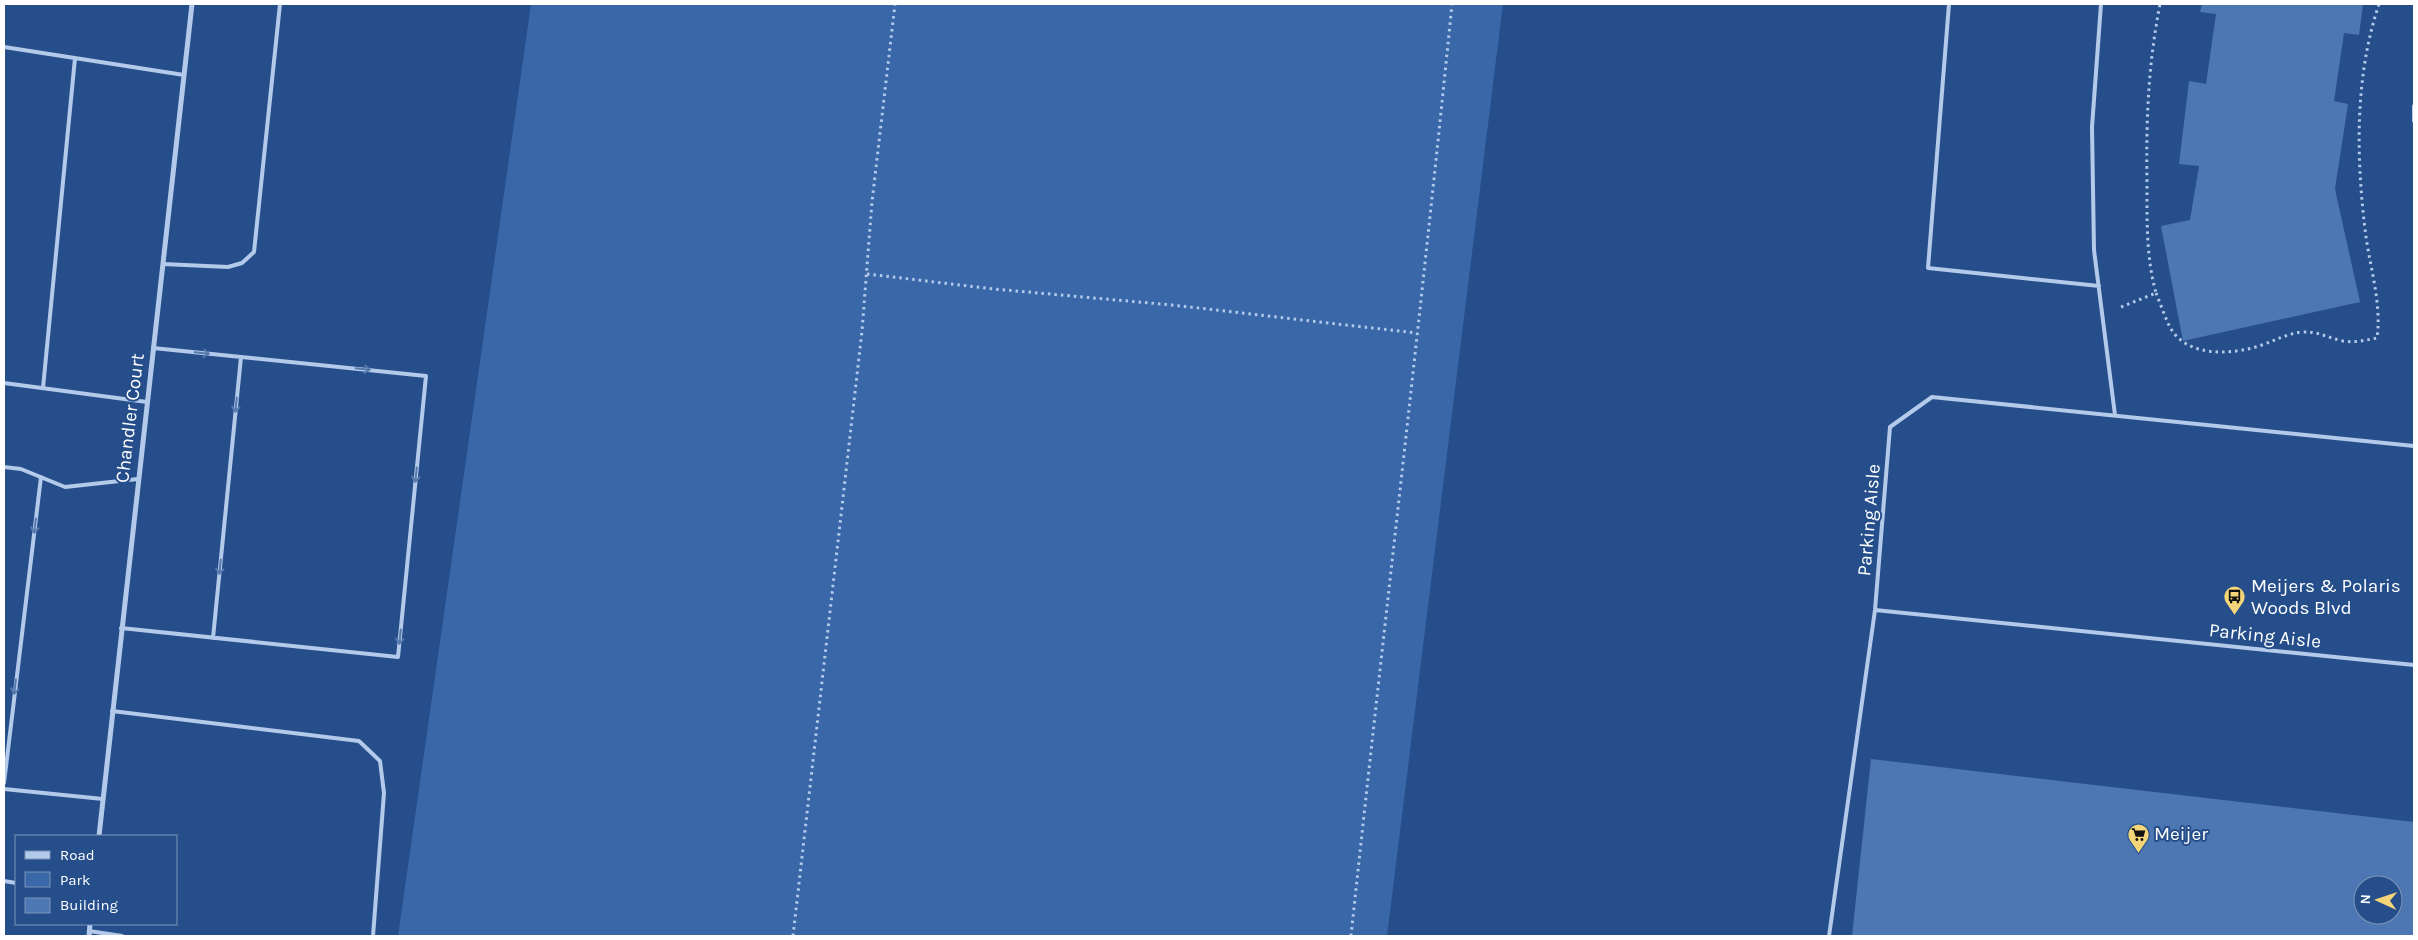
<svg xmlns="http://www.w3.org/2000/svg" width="2418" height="940" font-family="Karla,sans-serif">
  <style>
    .green { fill: #3967a8 }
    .building { fill: #4d77b2; fill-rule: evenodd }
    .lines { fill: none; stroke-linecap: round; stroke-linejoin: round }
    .path { stroke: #b3caea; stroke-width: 3; stroke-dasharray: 2.5 4; stroke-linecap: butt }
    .service { stroke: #b3caea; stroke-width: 4 }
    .minor { stroke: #b3caea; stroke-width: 5 }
    .oneway { stroke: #5779ac }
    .labels { text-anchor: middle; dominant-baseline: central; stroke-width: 4; stroke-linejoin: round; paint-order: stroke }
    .street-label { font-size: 19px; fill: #fff; stroke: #254e8b }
    .poi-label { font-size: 19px; fill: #fff; stroke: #254e8b; text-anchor: start }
  </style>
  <rect width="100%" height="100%" fill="#254e8b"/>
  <path class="green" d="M531,4H1503L1387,936H398Z"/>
  <path class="building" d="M2202,4H2363L2359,35L2344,33L2334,101L2348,104L2335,189L2360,302L2183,341L2161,226L2190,220L2199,166L2179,164L2189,81L2206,84L2216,14L2200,12Z
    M1871,759L2414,822V936H1852ZM2363,885H2393V915H2363Z"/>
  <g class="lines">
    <path class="path" d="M867,274L994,289L1172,305L1416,333
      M2156,293C2161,305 2165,318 2171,329C2188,357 2231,355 2259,346C2274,341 2286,334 2302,332C2318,331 2328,338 2343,341C2355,343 2366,340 2377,338C2382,302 2369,265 2365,229C2356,154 2355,76 2379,4
      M2121,307L2156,293C2146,257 2147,220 2147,183C2146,120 2148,66 2160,4
      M793,936L862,331L872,202L895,4
      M1351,936C1384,625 1421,315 1452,4"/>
    <path class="service" d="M1949,4L1928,268L2099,286
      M2101,4L2092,127L2094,250L2115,415
      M4,47L184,75
      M2414,106V121
      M163,264L228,267L242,263L254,252L280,4
      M4,383L147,402
      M43,388L75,58
      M4,467L21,469L65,487L138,479
      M1875,610L2414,665
      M121,628L398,657L426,376L153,348
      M213,638L241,357
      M112,711L359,741L380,761L384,793L373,936
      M4,783L41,477
      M4,789L103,799
      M4,881L16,883
      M89,931L122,936
      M1829,936L1875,610L1890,427L1932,397L2414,446"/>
    <path class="minor" d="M99,836L192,4
      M89,936L90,924"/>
  </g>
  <defs><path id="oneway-shaft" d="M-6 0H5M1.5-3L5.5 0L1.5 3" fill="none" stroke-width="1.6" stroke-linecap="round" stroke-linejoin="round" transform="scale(1.25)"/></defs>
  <g class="oneway">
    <use href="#oneway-shaft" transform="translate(202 353) rotate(6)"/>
    <use href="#oneway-shaft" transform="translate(363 369) rotate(6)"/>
    <use href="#oneway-shaft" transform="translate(236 405) rotate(96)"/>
    <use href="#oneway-shaft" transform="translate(416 475) rotate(96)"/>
    <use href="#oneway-shaft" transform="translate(35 526) rotate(97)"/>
    <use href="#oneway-shaft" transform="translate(220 567) rotate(96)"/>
    <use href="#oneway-shaft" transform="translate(400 637) rotate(96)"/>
    <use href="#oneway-shaft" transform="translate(15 687) rotate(97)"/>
  </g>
  <defs>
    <symbol id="bus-pin" viewBox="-11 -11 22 30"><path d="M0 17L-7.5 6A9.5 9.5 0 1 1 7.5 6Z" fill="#f4d577" stroke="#254e8b"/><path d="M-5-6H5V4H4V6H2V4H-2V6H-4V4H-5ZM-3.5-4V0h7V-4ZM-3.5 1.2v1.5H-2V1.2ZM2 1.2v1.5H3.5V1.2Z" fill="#111"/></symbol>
    <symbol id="supermarket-pin" viewBox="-11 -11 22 30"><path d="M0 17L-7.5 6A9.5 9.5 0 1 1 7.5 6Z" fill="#f4d577" stroke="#254e8b"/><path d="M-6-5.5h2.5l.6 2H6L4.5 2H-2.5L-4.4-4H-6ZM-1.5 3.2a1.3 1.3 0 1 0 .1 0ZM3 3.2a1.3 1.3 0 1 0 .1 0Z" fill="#111"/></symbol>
  </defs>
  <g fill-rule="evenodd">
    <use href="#bus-pin" x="2222" y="584" width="25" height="34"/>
    <use href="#supermarket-pin" x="2126" y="822" width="25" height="34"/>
  </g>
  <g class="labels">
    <g class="street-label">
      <text transform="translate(130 418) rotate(-83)">Chandler Court</text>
      <text transform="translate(1869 520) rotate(-85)">Parking Aisle</text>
      <text transform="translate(2265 636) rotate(6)">Parking Aisle</text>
    </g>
    <g class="poi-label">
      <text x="2251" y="586">Meijers &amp; Polaris<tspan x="2251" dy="22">Woods Blvd</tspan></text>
      <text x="2154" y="834">Meijer</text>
    </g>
  </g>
  <rect width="2418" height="940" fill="none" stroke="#ffffff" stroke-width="10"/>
  <rect x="15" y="835" width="162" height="90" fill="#254e8b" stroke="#7c95b9"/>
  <rect x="25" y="851" width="25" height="8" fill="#b3caea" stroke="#7c95b9"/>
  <text x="60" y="860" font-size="15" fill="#ffffff">Road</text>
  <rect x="25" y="872" width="25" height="15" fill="#3967a8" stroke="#7c95b9"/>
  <text x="60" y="885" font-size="15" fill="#ffffff">Park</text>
  <rect x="25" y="898" width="25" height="15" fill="#4d77b2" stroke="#7c95b9"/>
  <text x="60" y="910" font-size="15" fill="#ffffff">Building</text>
  <g transform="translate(2378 900) rotate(273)"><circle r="24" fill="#254e8b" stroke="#7c95b9"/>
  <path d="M0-4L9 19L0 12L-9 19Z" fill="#f4d577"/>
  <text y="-8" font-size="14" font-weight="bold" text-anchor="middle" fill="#ffffff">N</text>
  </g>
</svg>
